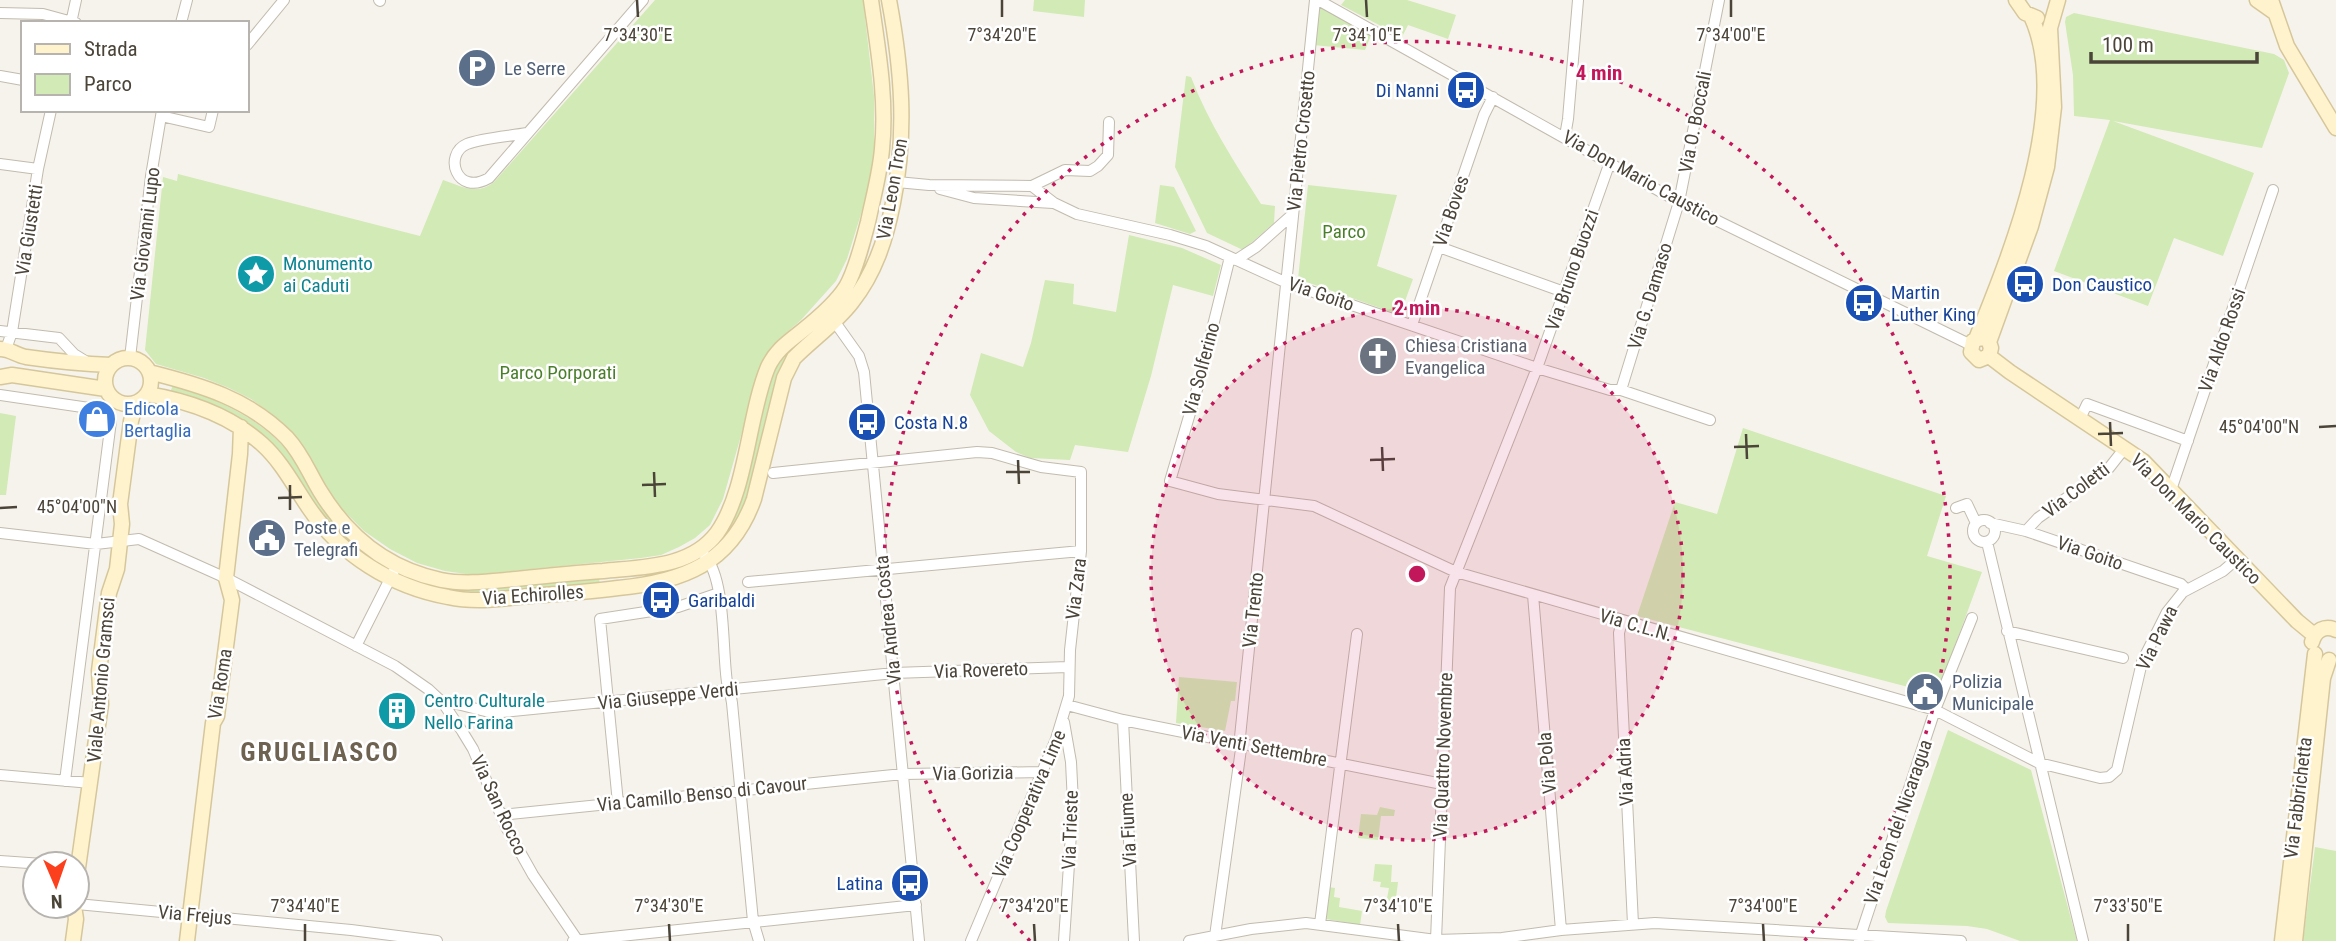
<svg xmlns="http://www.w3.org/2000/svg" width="2336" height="941" font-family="'Roboto Condensed',sans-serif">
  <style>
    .green { fill: #d2eab5 }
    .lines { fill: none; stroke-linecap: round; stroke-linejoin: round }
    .street-casing { stroke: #c2bbae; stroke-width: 12 }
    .secondary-casing { stroke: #d6c79b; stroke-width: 17 }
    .street { stroke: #fff; stroke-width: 10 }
    .secondary { stroke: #fff3cd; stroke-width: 14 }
    .ticks { fill: none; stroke: #4b4439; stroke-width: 2.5 }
    .ring { fill: none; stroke: #c2185b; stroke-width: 3.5; stroke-dasharray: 3.5 7 }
    .labels { text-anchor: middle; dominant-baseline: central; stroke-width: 5; stroke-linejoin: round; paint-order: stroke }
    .service-label { font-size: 19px; fill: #4e5e75; stroke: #fff; text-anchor: start }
    .transit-label { font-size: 19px; fill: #164399; stroke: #fff; text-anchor: start }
    .street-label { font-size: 19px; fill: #4b4439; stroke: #fff }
    .park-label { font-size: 19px; fill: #4a7f2a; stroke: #fff }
    .culture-label { font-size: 19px; fill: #0d838f; stroke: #fff; text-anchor: start }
    .worship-label { font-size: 19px; fill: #5b616d; stroke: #fff; text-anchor: start }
    .shop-label { font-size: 19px; fill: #366cbe; stroke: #fff; text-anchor: start }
    .district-label { font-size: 26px; font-weight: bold; letter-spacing: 2px; fill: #6e6250; stroke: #fff }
    .ticks-label { font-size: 18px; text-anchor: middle; fill: #4b4439; stroke: #fff; stroke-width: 5; stroke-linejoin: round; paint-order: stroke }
    .centre { fill: #c2185b; stroke: #fff; stroke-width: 3.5 }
    .ring-label { font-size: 21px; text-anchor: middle; font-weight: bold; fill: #c2185b; stroke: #fff; stroke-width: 5; stroke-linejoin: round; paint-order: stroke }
  </style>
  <rect width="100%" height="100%" fill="#f6f3ec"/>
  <path class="green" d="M655,0H863L874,96V159L866,198L847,259L836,281L801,320L778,340L761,365L723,499L710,525L695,538L679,547L661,555L641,558L473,575L445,571L417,563L390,549L364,531L342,509L324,485L311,459L298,441L269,412L251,399L229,388L204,378L156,364L145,350L163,177L177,181L178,174L420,236L443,180C461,186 477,196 494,182Z
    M1034,0H1085L1084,17L1033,11Z
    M1345,0H1407L1456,15L1448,39L1408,25L1402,37L1341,5Z
    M1318,4L1372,33L1365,50L1313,45Z
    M2074,13L2274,54L2284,60L2289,73L2262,148L2113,121L2254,173L2223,256L2174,238L2148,306L2054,271L2110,120L2074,116L2073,75L2065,22L2066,17Z
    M1186,76L1191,77C1208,122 1235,163 1261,204L1275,206L1274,223L1243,250L1207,233L1175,167Z
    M1160,185L1174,187L1196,231L1190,234L1155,223Z
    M1308,185L1397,195L1377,266L1413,279L1400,315L1298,279Z
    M1129,235L1182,248L1221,265L1213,296L1173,285L1151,376L1128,452L1075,445L1070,460L1030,458L1016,452L989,431L970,395L981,353L1023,367L1031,343L1045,280L1074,284L1073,304L1116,312Z
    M807,330L813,337L793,354L743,513L723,543L716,538L774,366Z
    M173,385C223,401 270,422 300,468C311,487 320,505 334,523C345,536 364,545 373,558L368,563L337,539L274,451L169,395Z
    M0,413L16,416L6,495H0Z
    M1743,428L1946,496L1927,556L1982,572L1938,692L1935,694L1637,616L1675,502L1717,514Z
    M599,578L600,587L495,598L416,587L420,579L476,589Z
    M1179,677L1237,682L1235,701H1231L1225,731L1176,723Z
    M1948,730L2031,770L2077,941H2020L1987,929L1967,926L1888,923L1885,917L1886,911Z
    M1380,807L1395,810L1394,816H1381L1378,840L1358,838L1361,814L1377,815Z
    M2315,847L2336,851V941H2303Z
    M1375,864L1392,865L1391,882H1398L1395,906L1386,904L1389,888L1380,887L1381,882L1373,881Z
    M1328,887L1335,888L1334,897L1340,898L1339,907L1362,911L1360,925L1326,919L1324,915Z"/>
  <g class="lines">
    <defs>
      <path id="street" d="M379,0L380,1
        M1318,0L1679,202L1971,345
        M0,13L43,14L76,23
        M71,23L76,0
        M181,23L187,0
        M247,45L284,0
        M0,76L23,80
        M161,116L209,127L213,110
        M527,133C511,136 482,138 467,144C443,154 456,197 489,178L643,0
        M1565,136L1568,119L1578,0
        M0,164L38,169
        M897,182L929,185L1032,186L1065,170L1090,171L1098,166L1108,155L1109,122
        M1032,186L1054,203L1077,214L1170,235L1206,246L1287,283L1537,368L1610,390H1621L1710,420
        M940,189L974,198L1053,203
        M1439,247L1564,292
        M1230,257L1198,386L1170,481L1218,494L1314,506L1456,572L1935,710L2039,763L2100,778L2109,777L2117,770L2142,662L2167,612L2183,592L2223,571L2238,558
        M1236,260L1256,247L1293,214
        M832,318L859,356L864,372L919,941
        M1412,325L1484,115L1493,97
        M0,331L59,338L74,354L87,362
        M6,349L12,332L38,169L51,110
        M130,358L151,176L162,110
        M1621,390L1679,202L1719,0
        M0,395L96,409L105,413L111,421L65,781
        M2080,419L2087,404L2188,441
        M773,473L977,452L992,453L1041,467L1081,472V551L1070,650L1069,696L1056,739L971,941
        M2171,490L2273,190
        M1956,508L1967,504L1976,523
        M1973 531a11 11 0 1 1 22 0a11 11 0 1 1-22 0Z
        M1990,523L2026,531L2181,584L2187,590
        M2026,531L2038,518L2109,468L2124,449
        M0,533L96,544L139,539L226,578L395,666L428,689L443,703L462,731L473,749L506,827L533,875L578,941
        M1987,542L2083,941
        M705,556C726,580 722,649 727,682C729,689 731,696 732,703L753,921L759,941
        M748,582L1081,551
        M1533,595L1561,930
        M1622,621L1619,633L1633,924
        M2007,631L2123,658
        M356,646L397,565
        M443,703H453L493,713L894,673L1068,667
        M1067,705L1123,720L1442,784
        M1123,720L1134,941
        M0,775L91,783
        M618,803L600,619L678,607L719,593
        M501,815L903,774L1043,772
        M0,861L43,864
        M77,904L351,930L437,941
        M1320,924L1357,634
        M1215,936L1241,749L1240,737L1315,0
        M1436,940L1450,588L1537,368L1610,162
        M1859,940L1935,710L1972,618
        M573,941L916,905
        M1064,941L1073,803L1071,762L1064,722
        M1189,941L1251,929L1306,923L1436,940L1502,938L1561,930L1655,923L1961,941"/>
      <path id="secondary" d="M2016,0L2025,13L2037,18
        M2257,0L2274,12
        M2271,0L2287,46L2336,128
        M1976,339C2010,255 2072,104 2031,16
        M1985,339L1980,338L1973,341L1971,352L1979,360L1989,356
        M0,349C10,349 16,355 26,357C54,361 83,364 111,365
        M1989,356L2010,372L2143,461L2297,621L2314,635
        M1989,356L1991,348L1989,342L2031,226L2047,167L2054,107L2050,28L2058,0
        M105 381a23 23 0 1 1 46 0a23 23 0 1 1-46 0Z
        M149,372C201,385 249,399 287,438C302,454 309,473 320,491C348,537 388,569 441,580C466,585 492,581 516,579C545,576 574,573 603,571C642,567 691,568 717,533C747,491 748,415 768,367C776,350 788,342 802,331C817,319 836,303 846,287C856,270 863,241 868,222C873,198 880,173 882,149C887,99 878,49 871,0
        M0,377L12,375L106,389
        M147,394C189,401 230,415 262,444C282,462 294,486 309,508C341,555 392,587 448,597C475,603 501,599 528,596C558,594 588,592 618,588C682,582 731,564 754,499L784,378L794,358C813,339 836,323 852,302C875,273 886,239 893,203C907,133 902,70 889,0
        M2312,642C2315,630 2325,625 2336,630
        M77,875L101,704L99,671L109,593L117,569L122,524L120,504L131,421L136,403
        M73,941L76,919L74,906
        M187,941L213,723L217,716L232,600L226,578L240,454L241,427
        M2282,941L2315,654
        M2295,941L2323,678L2329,660"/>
    </defs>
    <use href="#street" class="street-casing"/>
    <use href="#secondary" class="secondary-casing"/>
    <use href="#street" class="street"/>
    <use href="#secondary" class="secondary"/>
  </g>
  <path class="ticks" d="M637,0L638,17M1002,0V17M1366,0L1367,17M1731,0V17M2110,422L2111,446M2319,427L2336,426M1746,434L1747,459M2098,434L2123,433M1382,447L1383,471M1734,447L1759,446M1018,460L1019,484M1370,460L1395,459M654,472L655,497M1006,472H1030M290,485V510M642,485L666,484M278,498L302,497M0,508L17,507M305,924V941M669,924L670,941M1034,924L1035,941M1398,924L1399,941M1763,924L1764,941M2128,924V941"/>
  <circle cx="1417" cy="574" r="266" fill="#c2185b" fill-opacity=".12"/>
  <g class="ring">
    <circle cx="1417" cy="574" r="266"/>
    <path d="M1030 941A533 533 0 1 1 1804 941"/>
  </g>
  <defs>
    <symbol id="parking-disc" viewBox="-11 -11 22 22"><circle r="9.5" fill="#5c6f8a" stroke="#fff"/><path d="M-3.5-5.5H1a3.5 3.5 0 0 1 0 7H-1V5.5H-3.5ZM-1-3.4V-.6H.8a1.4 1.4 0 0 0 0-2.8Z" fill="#fff"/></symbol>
    <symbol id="bus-disc" viewBox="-11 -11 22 22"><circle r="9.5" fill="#1a4fb4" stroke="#fff"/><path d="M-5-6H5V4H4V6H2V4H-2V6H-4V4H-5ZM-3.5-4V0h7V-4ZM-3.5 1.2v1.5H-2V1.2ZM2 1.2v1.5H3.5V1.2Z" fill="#fff"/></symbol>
    <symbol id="sight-disc" viewBox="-11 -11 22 22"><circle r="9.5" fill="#0f9aa8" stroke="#fff"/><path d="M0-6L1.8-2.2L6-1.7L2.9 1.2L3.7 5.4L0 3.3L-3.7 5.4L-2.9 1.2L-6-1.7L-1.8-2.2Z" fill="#fff"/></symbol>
    <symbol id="church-disc" viewBox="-11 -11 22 22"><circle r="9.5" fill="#6b7280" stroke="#fff"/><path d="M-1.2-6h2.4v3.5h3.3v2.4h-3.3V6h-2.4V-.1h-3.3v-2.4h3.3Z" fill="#fff"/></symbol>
    <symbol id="shop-disc" viewBox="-11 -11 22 22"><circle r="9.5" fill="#3f7fe0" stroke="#fff"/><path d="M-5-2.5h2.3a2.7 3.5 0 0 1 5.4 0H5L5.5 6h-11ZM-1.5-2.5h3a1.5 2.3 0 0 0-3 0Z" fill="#fff"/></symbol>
    <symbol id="civic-disc" viewBox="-11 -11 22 22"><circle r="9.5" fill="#5c6f8a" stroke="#fff"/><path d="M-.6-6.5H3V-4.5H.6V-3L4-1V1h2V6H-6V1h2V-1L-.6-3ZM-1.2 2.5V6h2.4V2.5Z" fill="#fff"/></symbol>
    <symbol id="building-disc" viewBox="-11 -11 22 22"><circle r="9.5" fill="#0f9aa8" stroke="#fff"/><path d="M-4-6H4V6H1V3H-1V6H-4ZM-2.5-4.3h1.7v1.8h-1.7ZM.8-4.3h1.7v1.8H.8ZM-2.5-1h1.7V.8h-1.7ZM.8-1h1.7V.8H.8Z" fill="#fff"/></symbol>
  </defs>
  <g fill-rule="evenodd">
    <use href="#parking-disc" x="455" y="46" width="44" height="44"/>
    <use href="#bus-disc" x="1444" y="68" width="44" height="44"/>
    <use href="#sight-disc" x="234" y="252" width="44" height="44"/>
    <use href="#bus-disc" x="2003" y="262" width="44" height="44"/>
    <use href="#bus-disc" x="1842" y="281" width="44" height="44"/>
    <use href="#church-disc" x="1356" y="334" width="44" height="44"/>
    <use href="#shop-disc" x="75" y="397" width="44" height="44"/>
    <use href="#bus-disc" x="845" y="400" width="44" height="44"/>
    <use href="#civic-disc" x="245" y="516" width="44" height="44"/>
    <use href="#bus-disc" x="639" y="578" width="44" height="44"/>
    <use href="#civic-disc" x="1903" y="670" width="44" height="44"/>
    <use href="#building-disc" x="375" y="689" width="44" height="44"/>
    <use href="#bus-disc" x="888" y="861" width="44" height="44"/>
  </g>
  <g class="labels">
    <g class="service-label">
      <text x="504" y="68">Le Serre</text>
      <text x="294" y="527">Poste e<tspan x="294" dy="22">Telegrafi</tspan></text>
      <text x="1952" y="681">Polizia<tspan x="1952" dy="22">Municipale</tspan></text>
    </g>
    <g class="transit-label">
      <text x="1439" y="90" text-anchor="end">Di Nanni</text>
      <text x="2052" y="284">Don Caustico</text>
      <text x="1891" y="292">Martin<tspan x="1891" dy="22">Luther King</tspan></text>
      <text x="894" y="422">Costa N.8</text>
      <text x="688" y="600">Garibaldi</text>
      <text x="883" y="883" text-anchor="end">Latina</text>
    </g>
    <g class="street-label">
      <text transform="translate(1695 122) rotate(-79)">Via O. Boccali</text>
      <text transform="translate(1301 141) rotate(-84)">Via Pietro Crosetto</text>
      <text transform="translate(1641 178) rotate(29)">Via Don Mario Caustico</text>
      <text transform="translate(892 189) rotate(-80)">Via Leon Tron</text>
      <text transform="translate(1451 211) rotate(-71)">Via Boves</text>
      <text transform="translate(29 230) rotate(-81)">Via Giustetti</text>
      <text transform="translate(145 234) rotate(-83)">Via Giovanni Lupo</text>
      <text transform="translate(1572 270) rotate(-71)">Via Bruno Buozzi</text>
      <text transform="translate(1321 294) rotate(19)">Via Goito</text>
      <text transform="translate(1650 296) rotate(-73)">Via G. Damaso</text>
      <text transform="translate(2222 340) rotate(-71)">Via Aldo Rossi</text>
      <text transform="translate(1201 369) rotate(-75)">Via Solferino</text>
      <text transform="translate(2076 490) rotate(-37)">Via Coletti</text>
      <text transform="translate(2196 519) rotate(45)">Via Don Mario Caustico</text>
      <text transform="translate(2090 553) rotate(19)">Via Goito</text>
      <text transform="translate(1076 589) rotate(-83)">Via Zara</text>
      <text transform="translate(533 595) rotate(-4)">Via Echirolles</text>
      <text transform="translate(1253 610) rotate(-84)">Via Trento</text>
      <text transform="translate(888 620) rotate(-96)">Via Andrea Costa</text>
      <text transform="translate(1636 625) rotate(16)">Via C.L.N.</text>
      <text transform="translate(2157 638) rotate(-64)">Via Pawa</text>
      <text transform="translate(981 670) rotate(-2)">Via Rovereto</text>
      <text transform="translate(101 680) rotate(-85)">Viale Antonio Gramsci</text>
      <text transform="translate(220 684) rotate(-81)">Via Roma</text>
      <text transform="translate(668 696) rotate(-6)">Via Giuseppe Verdi</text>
      <text transform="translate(1254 746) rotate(11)">Via Venti Settembre</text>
      <text transform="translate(1443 755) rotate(-88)">Via Quattro Novembre</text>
      <text transform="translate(1547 763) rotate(-95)">Via Pola</text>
      <text transform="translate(1625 772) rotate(-93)">Via Adria</text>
      <text transform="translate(973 773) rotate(-1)">Via Gorizia</text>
      <text transform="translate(702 794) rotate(-6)">Via Camillo Benso di Cavour</text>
      <text transform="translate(2298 798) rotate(-83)">Via Fabbrichetta</text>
      <text transform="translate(1029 804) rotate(-67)">Via Cooperativa Lime</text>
      <text transform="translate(499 805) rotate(65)">Via San Rocco</text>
      <text transform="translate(1898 822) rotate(-71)">Via Leon del Nicaragua</text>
      <text transform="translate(1070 830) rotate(-88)">Via Trieste</text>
      <text transform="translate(1128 830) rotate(-93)">Via Fiume</text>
      <text transform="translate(195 915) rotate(5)">Via Frejus</text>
    </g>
    <g class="park-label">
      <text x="1344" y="231">Parco</text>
      <text x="558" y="372">Parco Porporati</text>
    </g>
    <g class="culture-label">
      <text x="283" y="263">Monumento<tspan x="283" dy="22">ai Caduti</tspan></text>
      <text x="424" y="700">Centro Culturale<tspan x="424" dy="22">Nello Farina</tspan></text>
    </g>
    <g class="worship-label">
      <text x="1405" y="345">Chiesa Cristiana<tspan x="1405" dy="22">Evangelica</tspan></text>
    </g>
    <g class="shop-label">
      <text x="124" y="408">Edicola<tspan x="124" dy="22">Bertaglia</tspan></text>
    </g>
    <g class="district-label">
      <text x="320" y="752">GRUGLIASCO</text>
    </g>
  </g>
  <g class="ticks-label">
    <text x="638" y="41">7°34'30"E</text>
    <text x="1002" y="41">7°34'20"E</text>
    <text x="1367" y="41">7°34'10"E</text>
    <text x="1731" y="41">7°34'00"E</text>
    <text x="2259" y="433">45°04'00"N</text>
    <text x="77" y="513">45°04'00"N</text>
    <text x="305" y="912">7°34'40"E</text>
    <text x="669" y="912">7°34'30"E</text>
    <text x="1034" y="912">7°34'20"E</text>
    <text x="1398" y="912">7°34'10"E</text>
    <text x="1763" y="912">7°34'00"E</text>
    <text x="2128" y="912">7°33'50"E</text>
  </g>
  <circle cx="1417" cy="574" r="10" class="centre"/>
  <g class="ring-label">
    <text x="1599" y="80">4 min</text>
    <text x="1417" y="315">2 min</text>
  </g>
  <rect x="21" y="21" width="228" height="91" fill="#ffffff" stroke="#b7b4b0" stroke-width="2"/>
  <rect x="35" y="44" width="35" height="10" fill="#fff3cd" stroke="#b7b4b0" stroke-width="2"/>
  <text x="84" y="56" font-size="21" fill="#4b4439">Strada</text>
  <rect x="35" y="74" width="35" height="21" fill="#d2eab5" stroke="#b7b4b0" stroke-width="2"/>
  <text x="84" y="91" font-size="21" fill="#4b4439">Parco</text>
  <g transform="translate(56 885) rotate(178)"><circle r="33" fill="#ffffff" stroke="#b7b4b0" stroke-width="2"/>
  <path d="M0-5L12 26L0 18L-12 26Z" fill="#fc3f1d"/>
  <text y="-10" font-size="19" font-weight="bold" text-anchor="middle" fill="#4b4439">N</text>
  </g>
  <path d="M2091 52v10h166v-10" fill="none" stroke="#4b4439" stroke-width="3.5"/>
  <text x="2102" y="52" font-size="21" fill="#4b4439" stroke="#ffffff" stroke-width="5" paint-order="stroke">100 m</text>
</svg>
